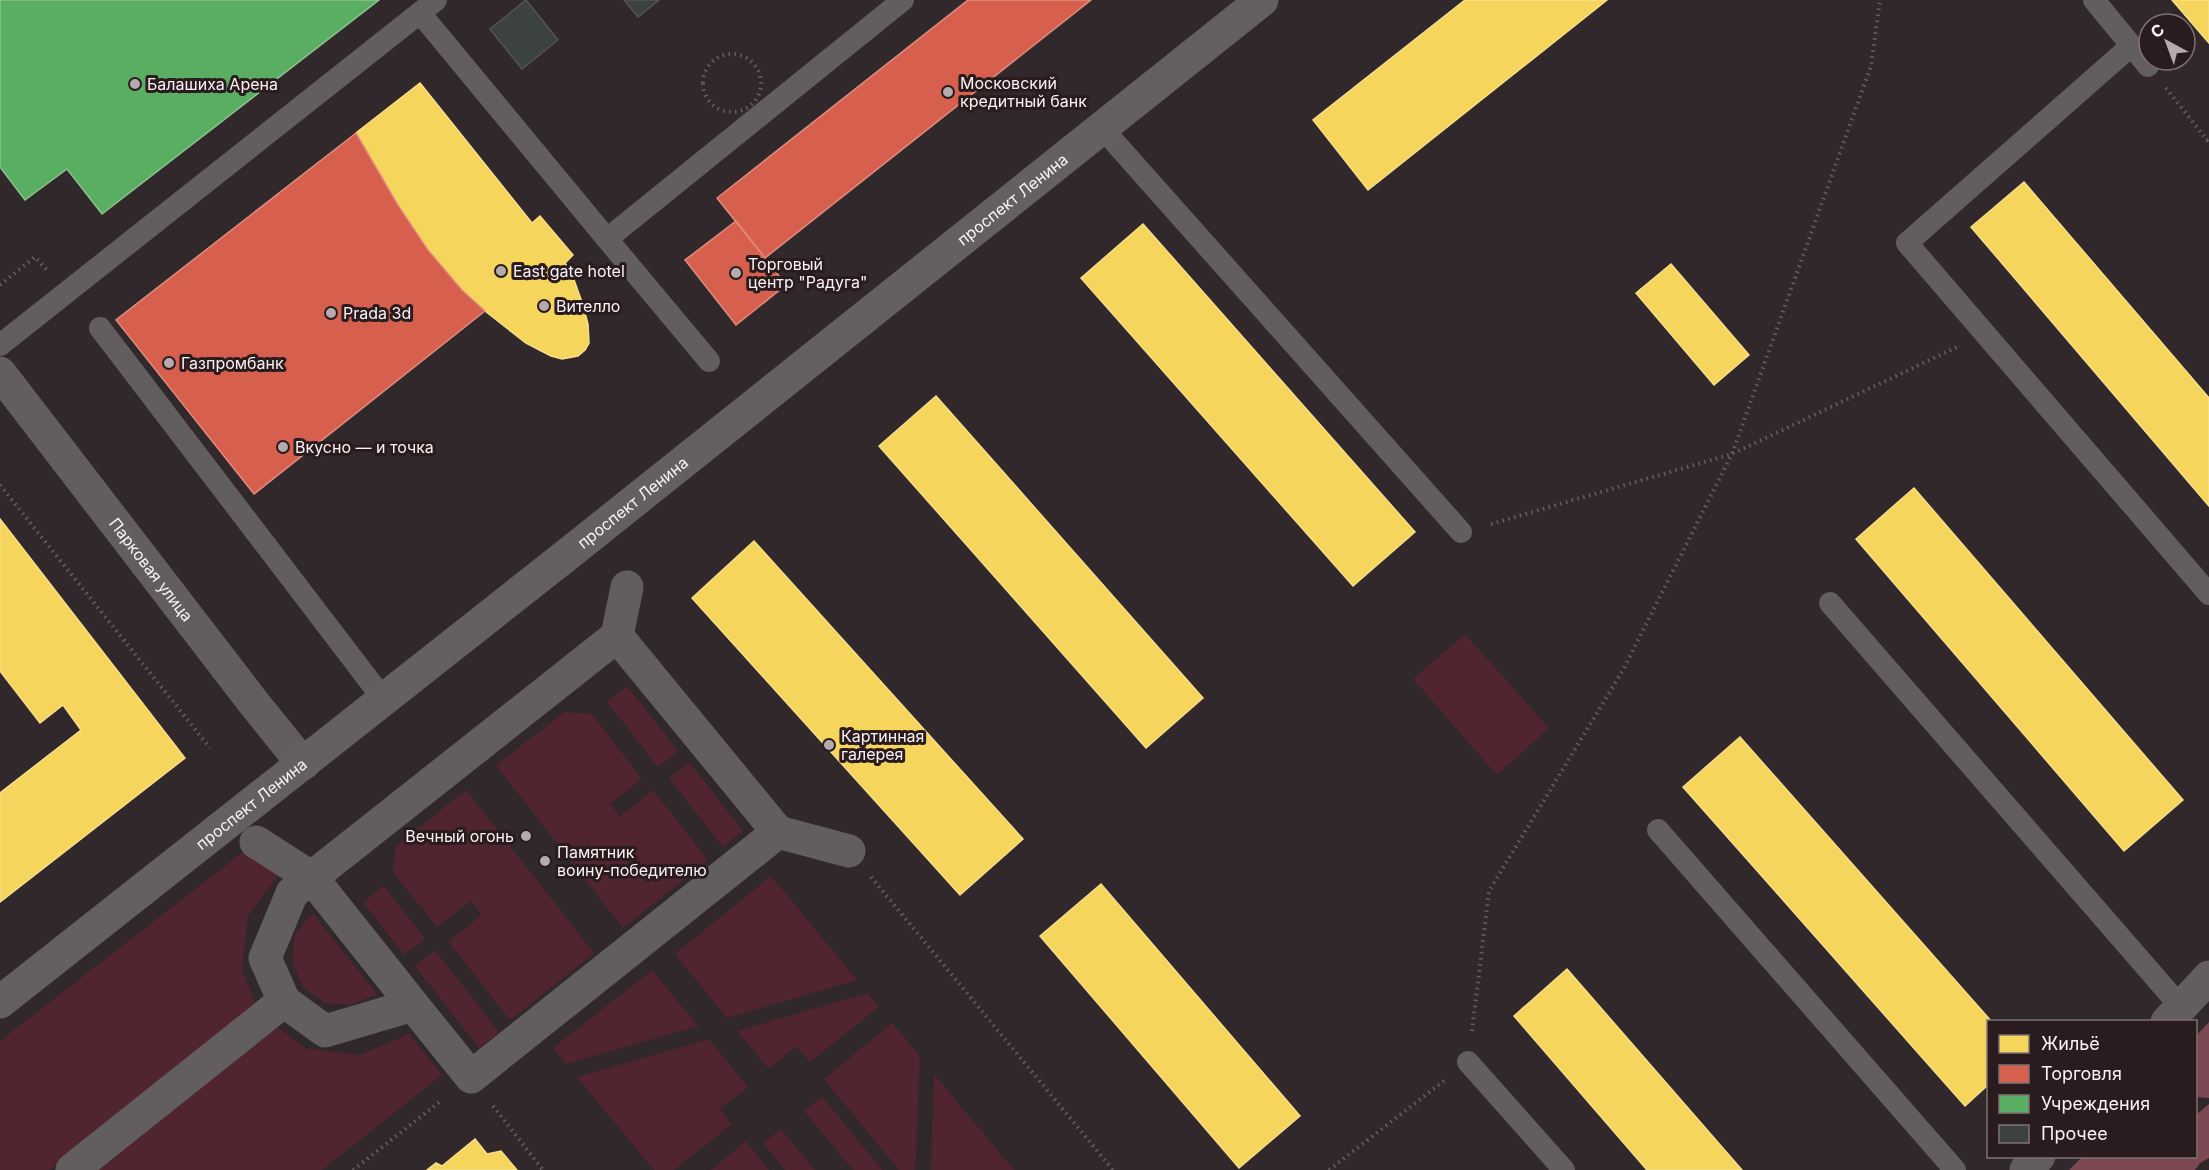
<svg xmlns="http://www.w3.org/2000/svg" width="2209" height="1170" font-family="Inter,sans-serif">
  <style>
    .green { fill: #50252f }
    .forest { fill: #7c4953 }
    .homes { fill: #f6d55c; stroke: #f8de89; stroke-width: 1.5 }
    .shops { fill: #d6604d; stroke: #e18c7f; stroke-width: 1.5 }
    .public { fill: #5aae61; stroke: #8bc28d; stroke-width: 1.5 }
    .building { fill: #3c4240; stroke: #555353; stroke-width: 1.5 }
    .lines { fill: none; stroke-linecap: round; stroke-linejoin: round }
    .path { stroke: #656161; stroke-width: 4; stroke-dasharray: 1.5 4.5; stroke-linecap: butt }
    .lane { stroke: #625e5f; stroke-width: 22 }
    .street { stroke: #625e5f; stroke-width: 33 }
    .secondary { stroke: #646060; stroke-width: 33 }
    .poi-dot { fill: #b5abad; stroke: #2a1c1e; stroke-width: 2 }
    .labels { text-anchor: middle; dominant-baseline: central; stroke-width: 6; stroke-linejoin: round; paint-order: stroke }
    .poi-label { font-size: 16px; fill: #fcf2f3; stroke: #2a1c1e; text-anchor: start }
    .street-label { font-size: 16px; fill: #fcf2f3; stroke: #2a1c1e }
  </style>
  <rect width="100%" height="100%" fill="#30282a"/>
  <path class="green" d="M1465,634L1549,728L1497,775L1413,679Z
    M627,686L678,751L658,767L607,702Z
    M565,712L592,714L642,779L610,804L620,817L653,790L708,860L623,928L496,765Z
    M689,762L743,831L723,847L669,778Z
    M466,790L594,953L510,1020L448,941L482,915L471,901L437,927L393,872L396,846Z
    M256,842L280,873L248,916L242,969L257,1007L50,1170H0V1041Z
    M771,876L857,980L727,1018L675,954Z
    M384,886L425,939L404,955L363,902Z
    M312,913L377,994L351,1005L325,1003L303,987L292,962L295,935Z
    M435,950L499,1032L479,1048L415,966Z
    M652,970L698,1026L566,1064L553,1048Z
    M868,993L879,1007L810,1062L796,1046L769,1069L737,1031Z
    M892,1023L920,1056L915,1170H899L824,1079Z
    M276,1026L307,1049L360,1055L409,1034L442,1075L322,1170H96Z
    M709,1039L748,1087L720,1109L732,1124L674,1170H654L577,1077Z
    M934,1074L1014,1170H931Z
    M822,1096L882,1170H853L804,1111Z
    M781,1129L815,1170H785L763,1143Z
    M746,1141L769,1170H711Z"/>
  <path class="forest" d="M2209,1022V1098L2196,1097V1036Z
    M2209,1104V1158L2200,1163L2195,1170H2069L2082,1157L2196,1156V1115Z"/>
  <path class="homes" d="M1465,0H1607L1368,190L1313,120Z
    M2172,0H2209V43Z
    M420,83L532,223L540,216L573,255L565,263L572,274L583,305L588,324L589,343L585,350L578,356L562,359L551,356L526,343L485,311L462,290L428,250L398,205L356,133Z
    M2024,182L2209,398V506L1971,227Z
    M1143,224L1415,532L1353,586L1081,278Z
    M1671,264L1749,355L1714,385L1636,293Z
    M936,396L1203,698L1146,748L879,446Z
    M1914,488L2183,800L2124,851L1856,539Z
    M0,519L185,758L0,902V793L81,730L63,705L40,723L0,671Z
    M754,541L1023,839L960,895L692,598Z
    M1740,737L1992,1022H1988V1085L1965,1106L1683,787Z
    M1101,884L1300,1116L1239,1168L1040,936Z
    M1567,969L1742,1170H1647L1514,1016Z
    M475,1139L487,1154L501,1151L517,1170H427L436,1163L442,1166Z"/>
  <path class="shops" d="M968,0H1091L765,258L717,198Z
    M356,133L398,205L428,250L462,290L485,311L254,494L116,320Z
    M736,221L786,285L736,325L685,260Z"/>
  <path class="public" d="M0,0H379L102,214L67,169L25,200L0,167Z"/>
  <path class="building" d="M526,0L558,40L522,69L490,29Z
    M624,0H659L638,17Z"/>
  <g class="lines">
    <path class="path" d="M703 83a29 29 0 1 1 58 0a29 29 0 1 1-58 0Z
      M2166,88L2207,140L2209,138
      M0,285L35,257L47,270
      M0,485L210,748
      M1491,524L1732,454L1957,347
      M871,877L1113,1170
      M1472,1031L1489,891L1623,670L1732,454L1871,66L1880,0
      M493,1106L543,1170
      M353,1170L442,1100
      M1329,1170L1445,1080"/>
    <path class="lane" d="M2094,0L2148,66
      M420,13L607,239
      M2131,46L1907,243L2209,594
      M1102,128L1461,532
      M100,328L384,700
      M0,345L436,0
      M709,361L607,239L903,0
      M1830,603L2181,1007
      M1658,830L1955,1170
      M1468,1062L1564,1170"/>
    <g class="street">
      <path id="s1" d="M0,373L253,702L303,764"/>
      <path d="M617,636L778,832L471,1077L413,1005L325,1031L284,1001L265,958L292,893Z"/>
      <path d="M617,636L627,587"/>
      <path d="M778,832L849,851"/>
      <path d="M256,842L312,878L413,1005"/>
      <path d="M2167,1022L2209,977"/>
      <path d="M72,1170L284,1001"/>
      <path d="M2026,1170L2039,1156"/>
    </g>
    <path class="secondary" id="s2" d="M0,1002L568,554L1262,0"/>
  </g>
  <g class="poi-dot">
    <circle cx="135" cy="84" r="6"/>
    <circle cx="948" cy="92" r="6"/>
    <circle cx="501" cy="271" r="6"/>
    <circle cx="736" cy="273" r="6"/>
    <circle cx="544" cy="306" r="6"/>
    <circle cx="331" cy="313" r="6"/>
    <circle cx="169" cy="363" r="6"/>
    <circle cx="283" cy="447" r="6"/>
    <circle cx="829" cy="745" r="6"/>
    <circle cx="526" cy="836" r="6"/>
    <circle cx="545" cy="861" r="6"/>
  </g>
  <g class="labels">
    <g class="poi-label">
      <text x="960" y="83">Московский<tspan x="960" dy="18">кредитный банк</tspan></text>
      <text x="147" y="84">Балашиха Арена</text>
      <text x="748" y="264">Торговый<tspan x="748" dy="18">центр "Радуга"</tspan></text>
      <text x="513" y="271">East gate hotel</text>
      <text x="556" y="306">Вителло</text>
      <text x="343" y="313">Prada 3d</text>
      <text x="181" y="363">Газпромбанк</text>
      <text x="295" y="447">Вкусно — и точка</text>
      <text x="841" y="736">Картинная<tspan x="841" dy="18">галерея</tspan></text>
      <text x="514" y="836" text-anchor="end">Вечный огонь</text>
      <text x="557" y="852">Памятник<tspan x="557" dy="18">воину-победителю</tspan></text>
    </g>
    <g class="street-label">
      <text stroke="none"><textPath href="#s2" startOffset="1292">проспект Ленина</textPath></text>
      <text stroke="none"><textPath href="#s2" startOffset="806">проспект Ленина</textPath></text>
      <text stroke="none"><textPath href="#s1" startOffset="248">Парковая улица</textPath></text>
      <text stroke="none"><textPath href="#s2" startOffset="320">проспект Ленина</textPath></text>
    </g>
  </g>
  <rect x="1987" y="1020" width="210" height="138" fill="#2a1c1e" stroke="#7e7273" stroke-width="1.5"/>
  <rect x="1999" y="1035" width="30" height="18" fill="#f6d55c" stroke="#7e7273" stroke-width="1.5"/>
  <text x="2041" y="1050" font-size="18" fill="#fcf2f3">Жильё</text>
  <rect x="1999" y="1065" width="30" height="18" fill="#d6604d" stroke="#7e7273" stroke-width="1.5"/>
  <text x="2041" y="1080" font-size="18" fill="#fcf2f3">Торговля</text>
  <rect x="1999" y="1095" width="30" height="18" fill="#5aae61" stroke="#7e7273" stroke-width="1.5"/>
  <text x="2041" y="1110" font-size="18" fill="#fcf2f3">Учреждения</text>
  <rect x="1999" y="1125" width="30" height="18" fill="#3c4240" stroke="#7e7273" stroke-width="1.5"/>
  <text x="2041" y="1140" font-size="18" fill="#fcf2f3">Прочее</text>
  <g transform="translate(2167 42) rotate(319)"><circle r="28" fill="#2a1c1e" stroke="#7e7273" stroke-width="1.5"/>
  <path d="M0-4.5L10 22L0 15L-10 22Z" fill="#b5abad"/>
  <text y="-9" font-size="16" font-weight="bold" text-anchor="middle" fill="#fcf2f3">С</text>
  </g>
</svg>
